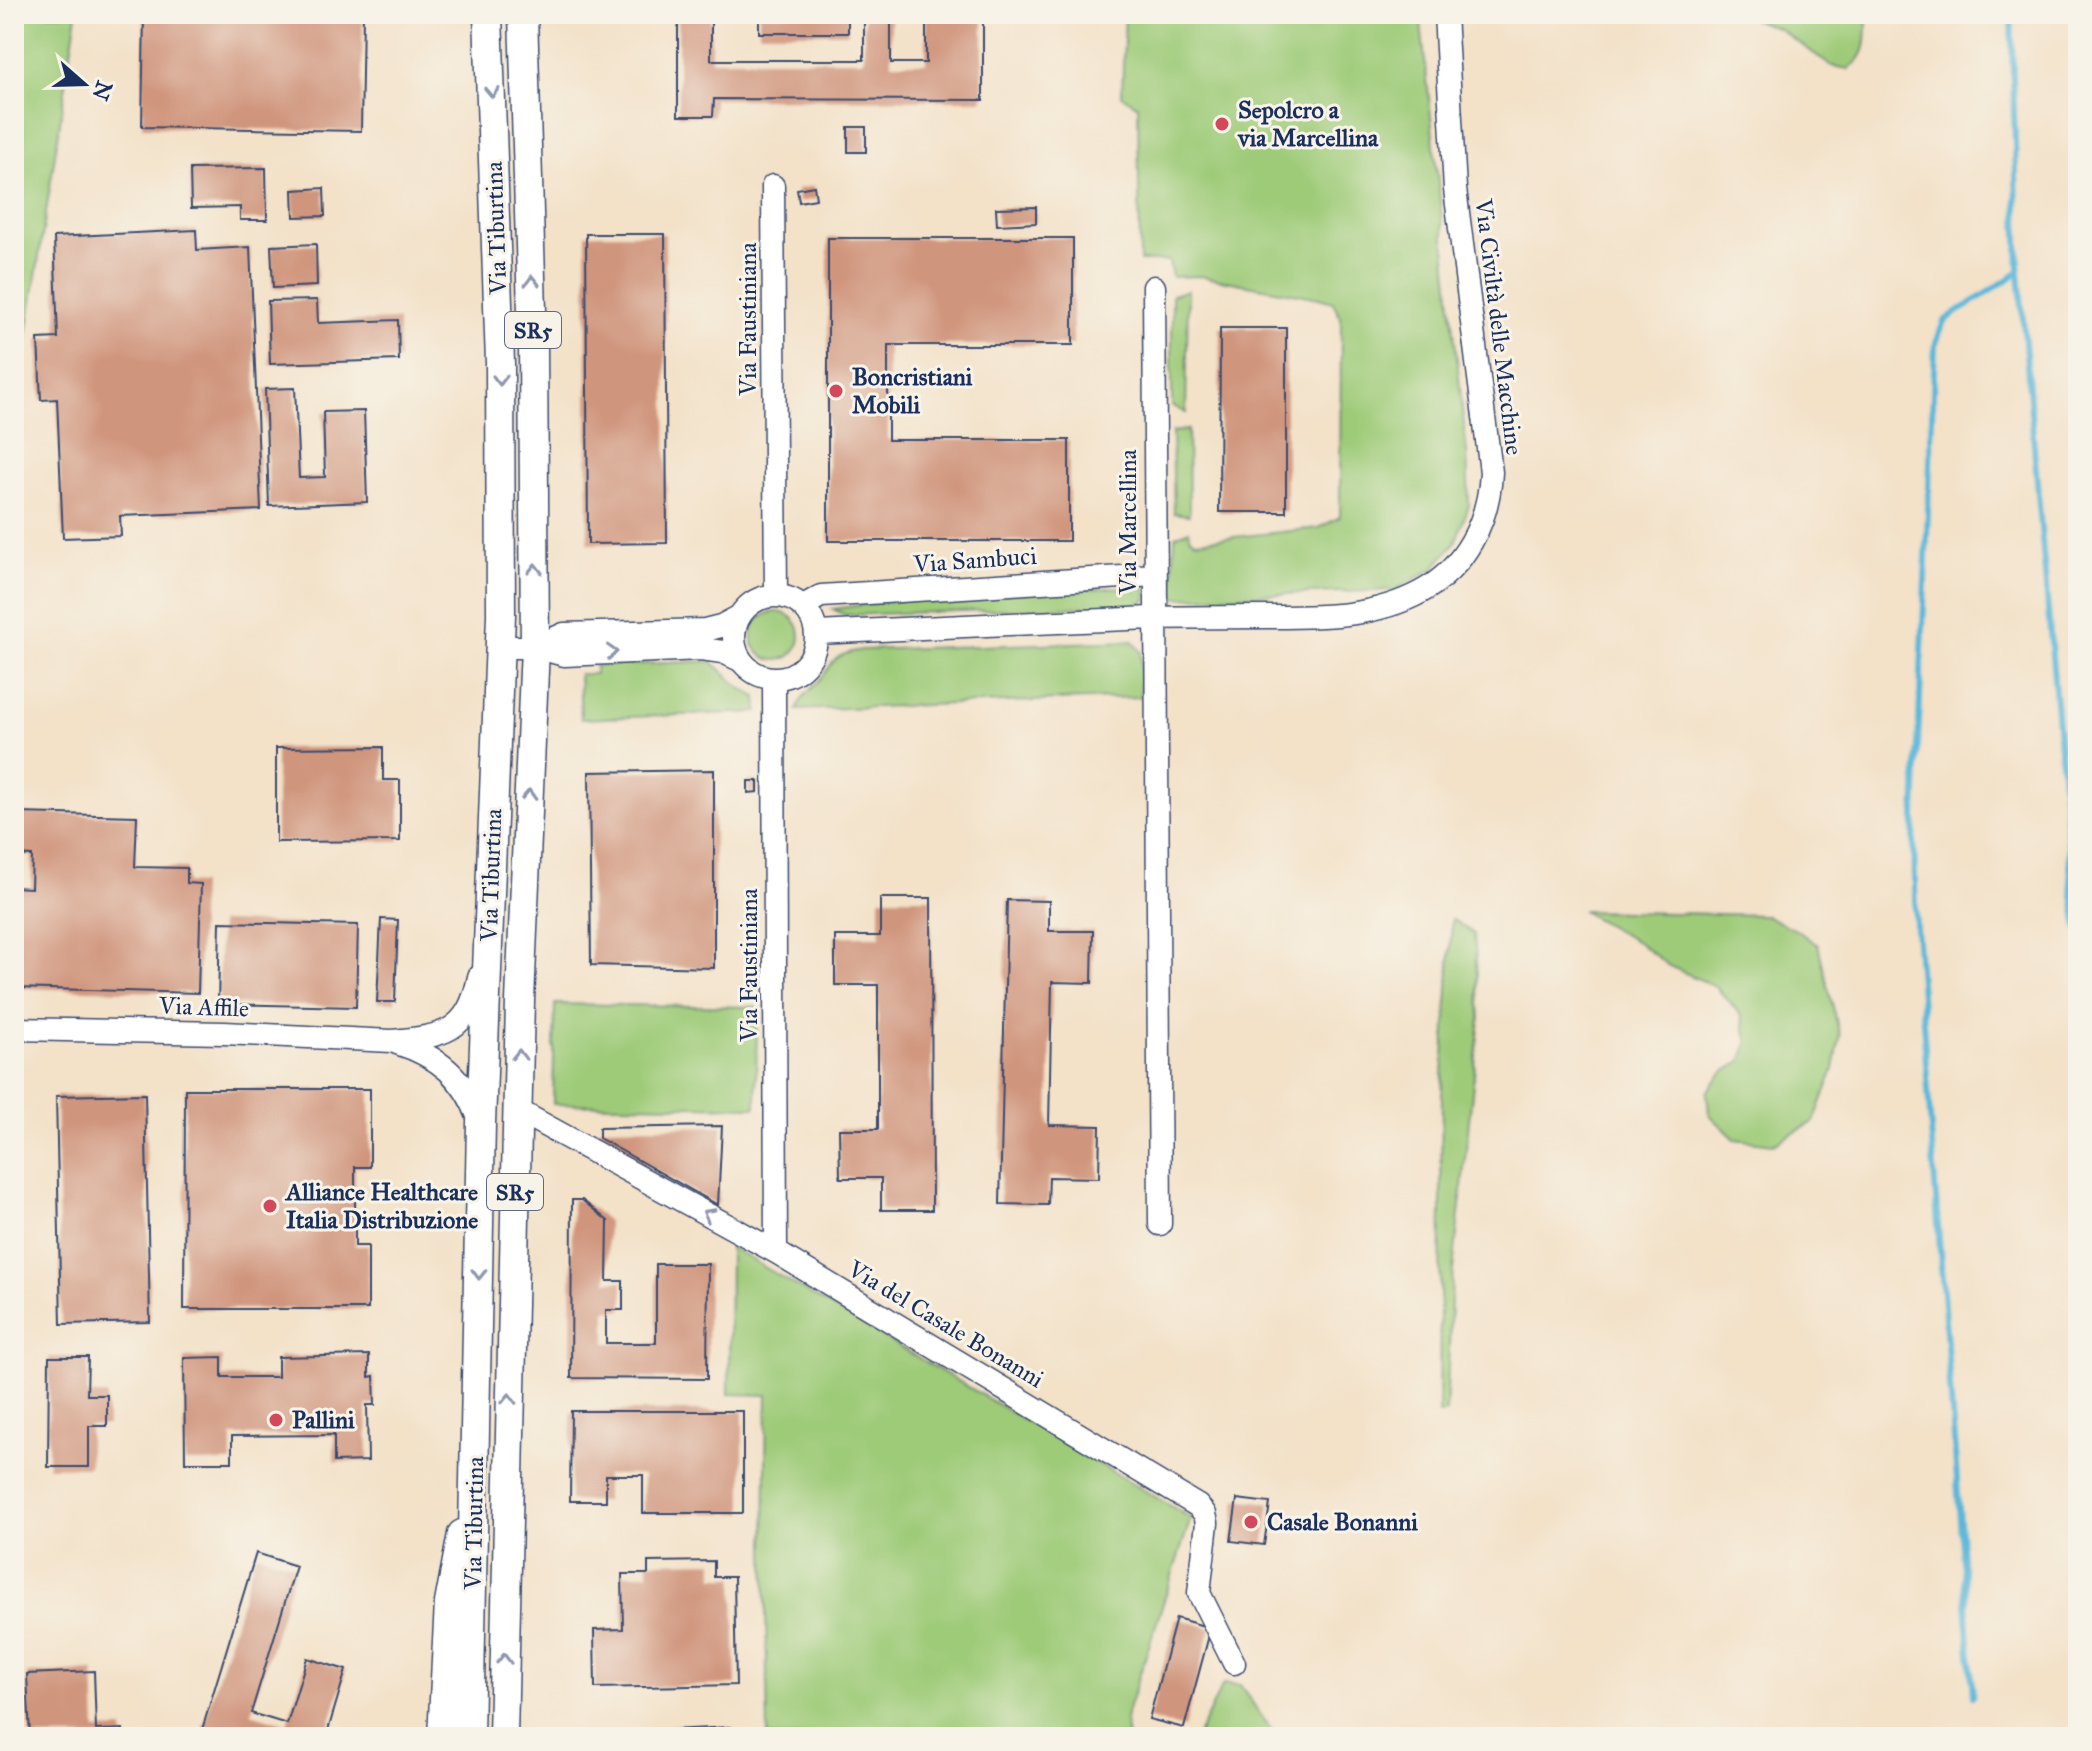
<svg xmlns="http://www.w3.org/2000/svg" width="2092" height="1751" font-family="'IM FELL Great Primer',serif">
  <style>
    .green { fill: #9ecb78; stroke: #5c7d6b; stroke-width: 2 }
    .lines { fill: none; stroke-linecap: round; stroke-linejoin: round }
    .stream { stroke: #5bb7d9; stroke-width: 6 }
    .building { fill: #d0957d }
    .minor-casing { stroke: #3b4a6e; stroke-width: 25 }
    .major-casing { stroke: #3b4a6e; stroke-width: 31 }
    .minor { stroke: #fff; stroke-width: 22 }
    .major { stroke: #fff; stroke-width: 28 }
    .oneway { stroke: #8d97ae }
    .poi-dot { fill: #d1495b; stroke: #f7f3e8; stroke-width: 3 }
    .labels { text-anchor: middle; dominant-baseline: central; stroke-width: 6; stroke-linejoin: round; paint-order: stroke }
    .shield { fill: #f7f3e8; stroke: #5d6a87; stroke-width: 2 }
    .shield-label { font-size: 22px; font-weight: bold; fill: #1b2f5e }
    .poi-label { font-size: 24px; font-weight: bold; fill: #1b2f5e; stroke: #f7f3e8; text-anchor: start }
    .street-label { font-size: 24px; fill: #1b2f5e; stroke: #f7f3e8 }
  </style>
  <rect width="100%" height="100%" fill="#f7f3e8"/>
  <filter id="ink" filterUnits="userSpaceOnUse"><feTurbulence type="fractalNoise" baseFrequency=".0125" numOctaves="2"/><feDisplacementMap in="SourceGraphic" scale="16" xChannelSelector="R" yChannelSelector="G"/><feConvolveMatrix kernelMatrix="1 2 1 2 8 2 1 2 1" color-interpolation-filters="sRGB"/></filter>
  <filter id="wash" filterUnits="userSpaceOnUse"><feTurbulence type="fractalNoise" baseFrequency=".006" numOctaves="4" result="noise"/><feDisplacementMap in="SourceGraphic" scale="32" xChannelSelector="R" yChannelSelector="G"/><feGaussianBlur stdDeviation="1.8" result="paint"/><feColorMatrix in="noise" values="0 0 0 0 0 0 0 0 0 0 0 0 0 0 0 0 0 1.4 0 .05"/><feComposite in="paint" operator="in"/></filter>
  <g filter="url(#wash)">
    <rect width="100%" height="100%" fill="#f3e1c8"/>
    <path class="green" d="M14,14H77L14,416Z
      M1125,14H1420L1467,453L1469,505L1455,543L1433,569L1395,590L1172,598L1175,536L1189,530L1190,537L1196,541L1319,528L1340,517L1341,318L1333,302L1319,298L1199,276L1172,277L1169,261H1140L1138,106L1122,96Z
      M1739,14H1867C1866,38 1870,54 1849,69L1832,66L1779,29Z
      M1188,290L1186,413L1172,406V295Z
      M1188,430L1189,515L1174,513L1172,432Z
      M1147,586L1146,601L1133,605L845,615L833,609L910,598Z
      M752 636a24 24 0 1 1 48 0a24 24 0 1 1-48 0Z
      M1133,641L1141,652L1140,697L797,710C803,695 805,695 816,684C837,661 828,656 862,650Z
      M711,661L742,689L757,697L758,712L581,719L579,674H595V666Z
      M1582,911L1765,915L1796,930L1818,945L1840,1036L1834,1069L1814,1122L1773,1144L1735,1139L1709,1114L1707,1092L1721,1074L1741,1061L1748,1043L1742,1016L1715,986L1669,966L1639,943Z
      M1452,919L1474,934L1480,1018L1452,1280L1446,1412L1439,1414L1442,1093Z
      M555,1004L757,1007L756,1107L553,1104Z
      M730,1247L1191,1518L1125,1719L1128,1737H768L765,1549L767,1395L729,1394Z
      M1223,1684L1240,1685L1276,1737H1197Z"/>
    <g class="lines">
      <path class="stream" d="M2011,14L2019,272L2072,889L2078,929
        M1973,1696L1916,928L1914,838L1935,346L1944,321L2019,272"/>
    </g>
    <g id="blocks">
      <path class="building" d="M144,14H363L361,131L142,127Z
        M678,14H711V60H864V14H891V63H926V14H983V100L714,99L713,116H678Z
        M759,14H848V33H759Z
        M848,127H866V152H848Z
        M266,168L267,220H240V207L191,208L190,169Z
        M814,186L816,199L799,202L797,189Z
        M324,188L325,216L294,217L293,190Z
        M1036,207V223L997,225L996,208Z
        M196,230L197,250L250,247L261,510L120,516L121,536L63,538L57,399L41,400L38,339L58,338L54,237Z
        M586,234H665L667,543L588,544Z
        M828,238H1073V345H888V440H1069V541H828Z
        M316,244L317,286L273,288L271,246Z
        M317,300L318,323L398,320L399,360L270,364L268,301Z
        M1220,328H1286V512H1219Z
        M295,388L299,478L325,477L323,412L364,411L367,502L269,506L265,389Z
        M383,747V780H400V841L276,842V748Z
        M714,770V968L591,965L589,772Z
        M748,781H758V792L748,793Z
        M18,813L137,816L135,867L187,868V883L201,884L198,993L14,988V887L31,888L32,856L17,855Z
        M880,898H931L932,1210H881V1178H840L839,1129H878V985H835V936H880Z
        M1007,900L1049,901V931H1093L1092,983L1052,982L1049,1125L1100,1126L1099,1178L1049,1177L1048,1205L1000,1204Z
        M381,919L398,920L395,1002H377Z
        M220,922L358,925L356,1007L218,1004Z
        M185,1089H370V1167H355V1246H368V1309H184Z
        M145,1094L150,1322L61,1324L56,1096Z
        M722,1126L718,1205L599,1138V1128Z
        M572,1200H582L608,1221L607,1281H623V1310H606V1343H656V1264H708L707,1379L571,1378Z
        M369,1355V1377L374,1376L375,1405H367L368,1461L334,1462V1435L232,1436V1462H185L184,1358L222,1357V1377H278V1357Z
        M49,1357H88L87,1395H107V1426H89V1467H48Z
        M571,1411H743V1513H643V1475H606V1501H570Z
        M1237,1499L1270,1503L1264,1545L1231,1541Z
        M256,1553L296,1566L251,1713L287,1724L307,1658L346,1670L326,1737H271L250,1731L248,1737H215L201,1733Z
        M714,1561V1577H734L736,1685L595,1688L594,1630L623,1629L622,1574H648V1562Z
        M1176,1618L1211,1628L1184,1728L1149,1719Z
        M94,1671L96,1730L123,1729L124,1737H30L27,1674Z
        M731,1727V1737H605L606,1733Z"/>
    </g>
  </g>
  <g filter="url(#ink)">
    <use href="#blocks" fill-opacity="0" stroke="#3b4a6e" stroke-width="2"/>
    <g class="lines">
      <defs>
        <path id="minor" d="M773,186L776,596
          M1154,287L1160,1224
          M734 637a41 41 0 1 1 82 0a41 41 0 1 1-82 0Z
          M803,606L821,596L1154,575
          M817,633C928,628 1040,622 1151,618C1192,617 1232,617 1273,617C1324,617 1375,617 1421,592C1465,568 1489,521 1491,472L1455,189L1445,14
          M499,647H535L564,655L701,649L723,652L740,660
          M535,647L564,634L705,630L721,626L740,616
          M774,678L776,1252
          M14,1029L224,1033L392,1041C444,1036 468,1033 479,977
          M397,1043C438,1056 464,1077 479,1119
          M517,1110L776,1252L1198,1506L1205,1514L1207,1523L1199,1593L1234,1663"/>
        <path id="major" d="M442,1737L449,1603L462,1534
          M469,1737L481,1123L501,615L500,363L488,14
          M503,1737L520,1001L535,647L533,344L523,14"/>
      </defs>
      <use href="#minor" class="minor-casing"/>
      <use href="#major" class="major-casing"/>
      <use href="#minor" class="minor"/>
      <use href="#major" class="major"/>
    </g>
    <defs><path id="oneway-chevron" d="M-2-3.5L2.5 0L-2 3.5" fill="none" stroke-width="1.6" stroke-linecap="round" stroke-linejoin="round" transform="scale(2)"/></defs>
    <g class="oneway">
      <use href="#oneway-chevron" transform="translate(492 92) rotate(88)"/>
      <use href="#oneway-chevron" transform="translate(532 281) rotate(-91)"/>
      <use href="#oneway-chevron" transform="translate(500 380) rotate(90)"/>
      <use href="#oneway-chevron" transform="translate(535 569) rotate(-90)"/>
      <use href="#oneway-chevron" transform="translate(612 652) rotate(-3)"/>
      <use href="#oneway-chevron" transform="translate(529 795) rotate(-88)"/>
      <use href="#oneway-chevron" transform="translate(519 1055) rotate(-89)"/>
      <use href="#oneway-chevron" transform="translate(708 1214) rotate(-151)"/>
      <use href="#oneway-chevron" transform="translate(479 1274) rotate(91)"/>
      <use href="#oneway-chevron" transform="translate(509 1399) rotate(-88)"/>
      <use href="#oneway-chevron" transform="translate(504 1659) rotate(-89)"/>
    </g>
  </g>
  <g class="poi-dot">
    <circle cx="1222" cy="124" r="8"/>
    <circle cx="836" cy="391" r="8"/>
    <circle cx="270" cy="1206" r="8"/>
    <circle cx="276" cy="1420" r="8"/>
    <circle cx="1251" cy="1522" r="8"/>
  </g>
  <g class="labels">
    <g class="shield">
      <rect x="505" y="312" width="56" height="36" rx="6"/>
      <rect x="487" y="1174" width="56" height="36" rx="6"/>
    </g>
    <g class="shield-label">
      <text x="533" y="330">SR5</text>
      <text x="515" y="1192">SR5</text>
    </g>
    <g class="poi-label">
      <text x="1238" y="110">Sepolcro a<tspan x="1238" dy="28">via Marcellina</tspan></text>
      <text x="852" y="377">Boncristiani<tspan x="852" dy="28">Mobili</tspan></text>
      <text x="286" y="1192">Alliance Healthcare<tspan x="286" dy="28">Italia Distribuzione</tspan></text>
      <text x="292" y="1420">Pallini</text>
      <text x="1267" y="1522">Casale Bonanni</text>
    </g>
    <g class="street-label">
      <text transform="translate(496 228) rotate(-92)">Via Tiburtina</text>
      <text transform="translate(748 319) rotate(-90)">Via Faustiniana</text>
      <text transform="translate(1499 327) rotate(83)">Via Civiltà delle Macchine</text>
      <text transform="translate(1128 522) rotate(-90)">Via Marcellina</text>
      <text transform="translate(975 560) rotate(-4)">Via Sambuci</text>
      <text transform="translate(491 875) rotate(-88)">Via Tiburtina</text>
      <text transform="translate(749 965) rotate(-90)">Via Faustiniana</text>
      <text transform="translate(204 1007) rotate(2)">Via Affile</text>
      <text transform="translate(946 1324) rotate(31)">Via del Casale Bonanni</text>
      <text transform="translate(474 1523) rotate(-89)">Via Tiburtina</text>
    </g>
  </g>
  <rect width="2092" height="1751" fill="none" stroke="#f7f3e8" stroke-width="48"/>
  <g transform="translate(84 84) rotate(110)" stroke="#f7f3e8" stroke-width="6" paint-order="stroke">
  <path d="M0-6L14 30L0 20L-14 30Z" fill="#1b2f5e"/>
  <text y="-12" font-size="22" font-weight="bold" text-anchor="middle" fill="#1b2f5e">N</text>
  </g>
</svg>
